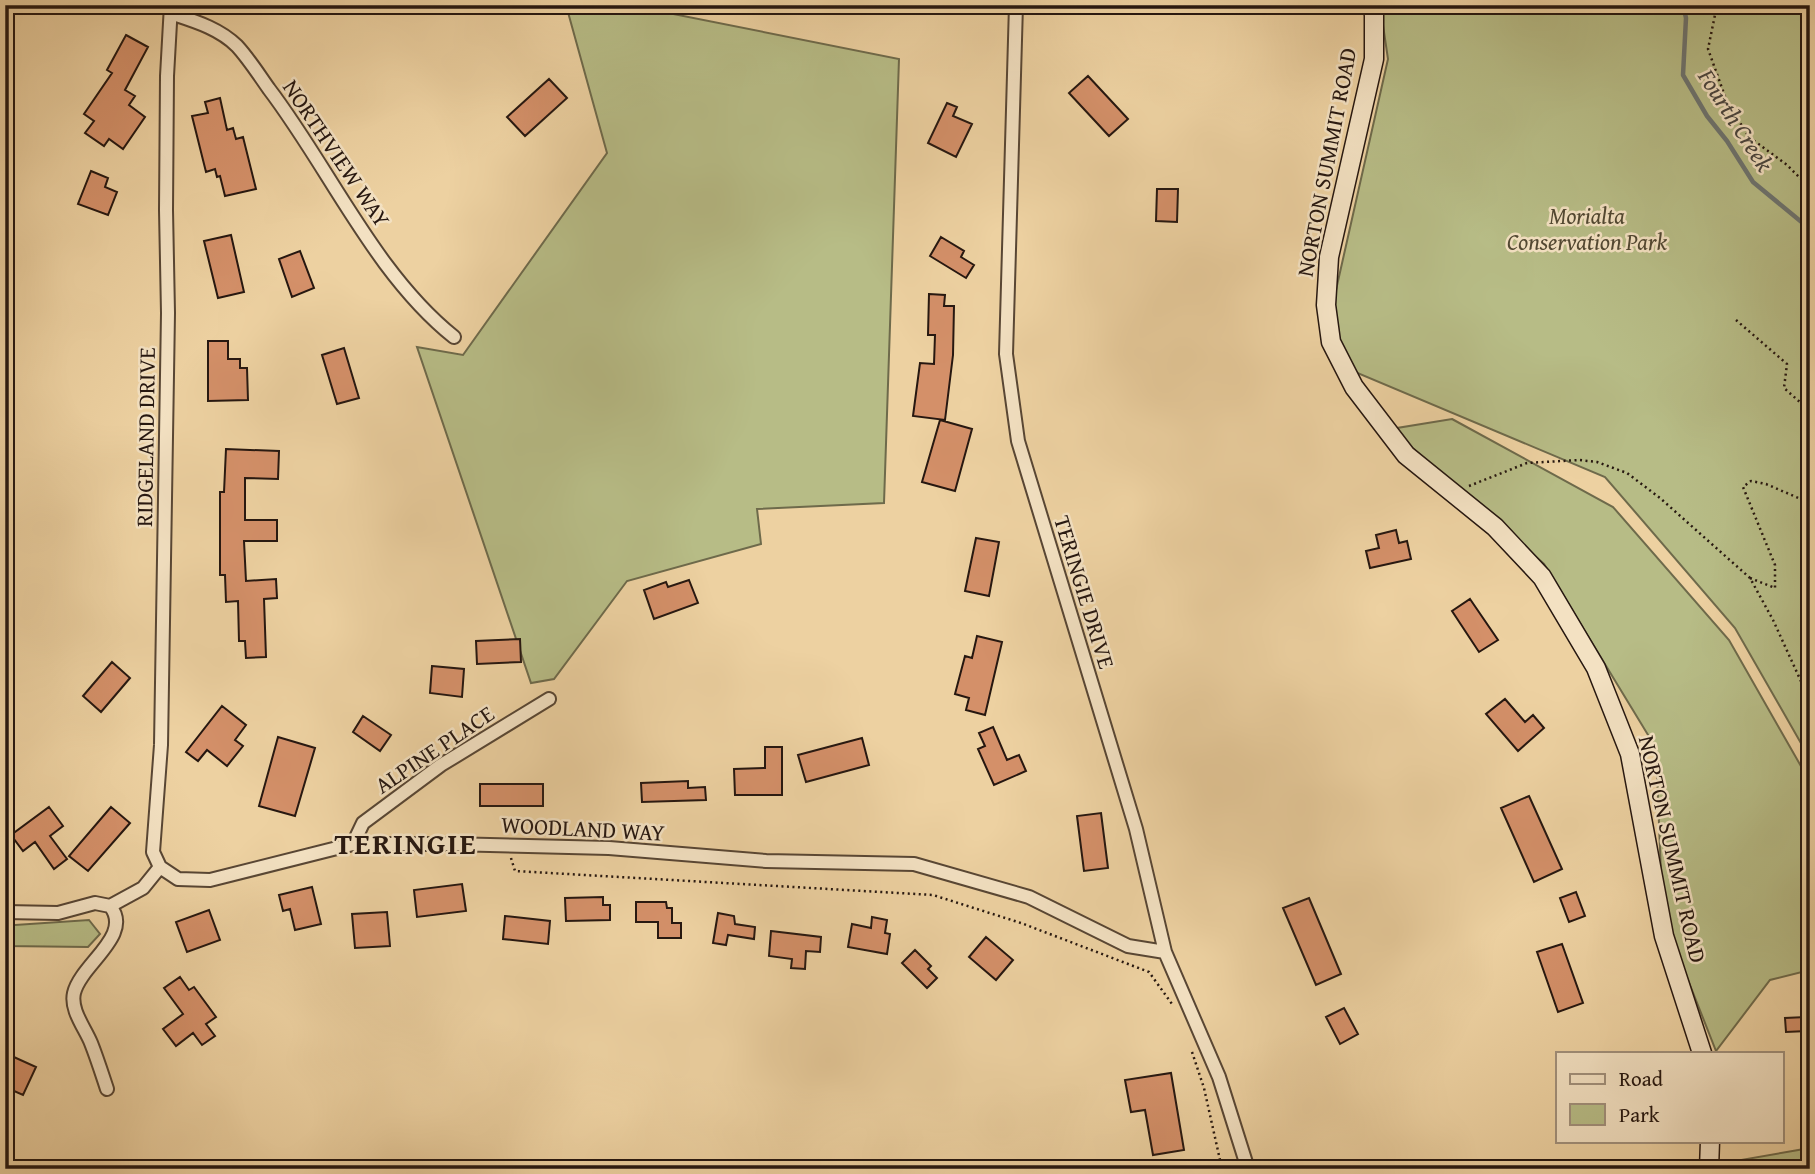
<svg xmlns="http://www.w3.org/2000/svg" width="1815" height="1174" font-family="'Gentium Book Plus',serif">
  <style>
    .green { fill: #b7bc86; stroke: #6e6a4b; stroke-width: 2 }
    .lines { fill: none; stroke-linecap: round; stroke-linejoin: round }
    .stream { stroke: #6e7571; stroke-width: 4.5 }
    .building { fill: #d49069; stroke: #261710; stroke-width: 2 }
    .street-casing { stroke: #584634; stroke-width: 16 }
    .secondary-casing { stroke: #261710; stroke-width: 21 }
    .path { stroke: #261710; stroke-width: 2.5; stroke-dasharray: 2 3.5; stroke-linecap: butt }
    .street { stroke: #f3e1c2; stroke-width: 12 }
    .secondary { stroke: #f3e1c2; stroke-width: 18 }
    .labels { text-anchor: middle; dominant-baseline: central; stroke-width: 5; stroke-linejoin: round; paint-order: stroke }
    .street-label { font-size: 23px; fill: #261710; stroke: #f3e1c2 }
    .park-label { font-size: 23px; font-style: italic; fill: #524933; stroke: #f3e1c2 }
    .water-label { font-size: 24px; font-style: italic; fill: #4a4640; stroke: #f3e1c2 }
    .district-label { font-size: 30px; font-weight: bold; letter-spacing: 2px; fill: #261710; stroke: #f3e1c2 }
  </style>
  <rect width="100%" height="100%" fill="#edd1a1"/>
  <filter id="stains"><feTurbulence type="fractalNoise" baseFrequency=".00286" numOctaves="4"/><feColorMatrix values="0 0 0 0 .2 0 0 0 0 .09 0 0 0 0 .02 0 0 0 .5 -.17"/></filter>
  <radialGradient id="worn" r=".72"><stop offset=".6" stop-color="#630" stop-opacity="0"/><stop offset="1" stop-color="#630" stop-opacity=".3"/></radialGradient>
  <path class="green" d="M566,5H628L899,59L884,503L757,509L761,544L627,581L554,679L531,683L417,347L463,355L607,153Z
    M1380,5H1810V759L1735,628L1605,477L1355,372L1327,330L1388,59Z
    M1452,419L1613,507L1729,640L1810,782V970L1770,980L1716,1051L1675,947L1661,874L1656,748L1544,564L1391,429Z
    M89,920L100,934L88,947L5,946V923L15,925Z
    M1810,1148V1169H1734L1735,1161Z"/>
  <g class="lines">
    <path class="stream" d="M1683,5L1686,18L1683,75L1707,116L1727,141L1753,182L1810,229"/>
  </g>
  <path class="building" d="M126,35L148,47L125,90L135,96L129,105L145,117L123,149L109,139L104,146L85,133L94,121L84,114L112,73L107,70Z
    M1088,76L1128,119L1109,136L1069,93Z
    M549,79L567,98L525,136L507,117Z
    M220,98L227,130L233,128L236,139L243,137L256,189L225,196L220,176L217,177L215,169L206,172L192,116L208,113L205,102Z
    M947,103L957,107L953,116L972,124L956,157L928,143Z
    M91,171L108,178L105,187L117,192L108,215L78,204Z
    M1157,189H1178L1177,222L1156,221Z
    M231,235L244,292L218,298L204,241Z
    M941,237L964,251L961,257L974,265L966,278L930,256Z
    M300,251L314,288L292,297L279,259Z
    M929,294L945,295L944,306H954L953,355L945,420L913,416L920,363L934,364L935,335H928Z
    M208,341H228V359H240V368H247L248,400L208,401Z
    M344,348L359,398L337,404L322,355Z
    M940,420L972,429L955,491L922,482Z
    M226,449L279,451L278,479L245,478V520H277V541H244L246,581L276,579L277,598L264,599L266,657L246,658L245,641H239L238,601L226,602L225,575H220V492H224Z
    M1396,530L1399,543L1407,541L1411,559L1370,568L1366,551L1379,548L1376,535Z
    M976,538L999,542L989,596L965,591Z
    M689,580L698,603L654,619L644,590L666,582L668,587Z
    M1470,599L1498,640L1479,652L1452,611Z
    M977,636L1002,642L985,715L966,710L969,698L955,694L965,656L972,658Z
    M520,639L521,662L477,664L476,641Z
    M112,662L130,678L101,712L83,696Z
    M432,666L464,669L462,697L430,693Z
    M1505,699L1525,722L1533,715L1544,728L1518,751L1486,714Z
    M222,706L246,725L235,740L243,746L227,766L207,750L198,761L186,752Z
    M363,716L391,735L380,751L353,732Z
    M993,727L1007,760L1019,755L1026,771L994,785L978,749L985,746L979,733Z
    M278,737L315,748L295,816L259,806Z
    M862,738L869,765L806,782L798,755Z
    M765,747H782V795H735L734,769L765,768Z
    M688,781V788L705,787L706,800L642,802L641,783Z
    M480,784H543V806H480Z
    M1529,796L1562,869L1534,882L1501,808Z
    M49,807L63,826L50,836L67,859L54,869L35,842L23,851L11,835Z
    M111,807L130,823L88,871L69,856Z
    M1101,813L1108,868L1084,871L1077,816Z
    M462,884L466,911L417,917L414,890Z
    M312,887L321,924L295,930L290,909L283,911L279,895Z
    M1576,892L1585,916L1569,922L1560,898Z
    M603,897V905H610V920L566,921L565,898Z
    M1309,898L1341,974L1316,985L1283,908Z
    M636,902H666L667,908H672V923H681V938H658V922H636Z
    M209,910L220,940L187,952L176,922Z
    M387,912L390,946L355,948L352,914Z
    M718,913L734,916L735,924L755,927L754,939L728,935L726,945L713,943Z
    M505,916L550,921L548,944L503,939Z
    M872,917L887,920L885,933L890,934L887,954L848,947L852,924L871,928Z
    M771,931L821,937L820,952L806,951L805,969L791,968L792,959L769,956Z
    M986,937L1013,960L996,980L969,957Z
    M1562,944L1583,1003L1558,1012L1537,952Z
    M915,950L931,966L928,969L937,978L927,988L902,963Z
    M180,977L189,990L194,987L216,1017L206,1024L215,1036L202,1045L193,1033L176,1046L163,1029L183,1014L164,988Z
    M1344,1008L1358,1034L1340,1044L1326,1017Z
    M1806,1017L1807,1031L1786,1032L1785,1018Z
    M5,1053L36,1067L23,1095L5,1087Z
    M1171,1073L1184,1150L1153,1155L1145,1110L1131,1112L1125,1080Z"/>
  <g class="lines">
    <defs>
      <path id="street" d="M1016,5L1006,354L1018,441L1136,829L1165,952L1219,1077L1248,1169
        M170,13C194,21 219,28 237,46C249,59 259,75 269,89C330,169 375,274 454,337
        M353,844L363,823L441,765L549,699
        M160,867L153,852L161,745L168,313L166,210L167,76L171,5
        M5,912L58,913L95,903L110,906L143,888L160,867L178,879L210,880L353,844H449L609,848L766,861L914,864L1029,897L1128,946L1165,952
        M107,1089C102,1074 97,1058 91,1043C85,1028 70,1010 74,993C81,964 134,935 110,906"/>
      <path id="secondary" d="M1372,5L1374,15V59L1329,257L1326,305L1331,342L1354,387L1406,455L1495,527L1542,577L1596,668L1630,754L1664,936L1702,1053
        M1709,1169L1710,1141"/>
    </defs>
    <use href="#street" class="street-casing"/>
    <use href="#secondary" class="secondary-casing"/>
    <path class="path" d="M1717,5L1708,49L1727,102L1749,137L1787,165L1810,188
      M1736,320L1787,364L1784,388L1810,411
      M1469,486L1527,463L1579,460L1597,462L1627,473L1660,498L1750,578L1773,620L1810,701
      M1750,578L1775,588V565L1743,487L1751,481L1766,484L1810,503
      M511,858L515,871L933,895L1021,923L1149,972L1172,1004
      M1192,1052L1204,1088L1222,1169"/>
    <use href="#street" class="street"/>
    <use href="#secondary" class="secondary"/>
  </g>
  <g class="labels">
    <g class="street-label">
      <text transform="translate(337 153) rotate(56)">NORTHVIEW WAY</text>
      <text transform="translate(1326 162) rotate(-79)">NORTON SUMMIT ROAD</text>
      <text transform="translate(145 437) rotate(-89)">RIDGELAND DRIVE</text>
      <text transform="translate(1085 592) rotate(73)">TERINGIE DRIVE</text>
      <text transform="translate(434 749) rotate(-34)">ALPINE PLACE</text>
      <text transform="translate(583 828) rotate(3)">WOODLAND WAY</text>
      <text transform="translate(1673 849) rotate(77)">NORTON SUMMIT ROAD</text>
    </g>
    <g class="park-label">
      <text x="1587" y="215">Morialta<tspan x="1587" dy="26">Conservation Park</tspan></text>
    </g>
    <g class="water-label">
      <text transform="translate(1736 120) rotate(57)">Fourth Creek</text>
    </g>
    <g class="district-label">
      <text x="406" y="843">TERINGIE</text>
    </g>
  </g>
  <rect width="1815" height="1174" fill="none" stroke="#edd1a1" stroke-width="28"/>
  <rect x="7" y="7" width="1801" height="1160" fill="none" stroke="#261710" stroke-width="3.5"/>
  <rect x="14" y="14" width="1787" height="1146" fill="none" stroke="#261710" stroke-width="2"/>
  <rect x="1556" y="1052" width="228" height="91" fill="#f3e1c2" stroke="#a1907b" stroke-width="2"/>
  <rect x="1570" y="1074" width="35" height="10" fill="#f3e1c2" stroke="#a1907b" stroke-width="2"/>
  <text x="1619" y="1086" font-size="21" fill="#261710">Road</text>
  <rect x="1570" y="1104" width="35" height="21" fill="#b7bc86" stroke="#a1907b" stroke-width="2"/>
  <text x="1619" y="1122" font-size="21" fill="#261710">Park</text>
  <rect width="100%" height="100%" filter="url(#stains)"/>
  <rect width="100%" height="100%" fill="url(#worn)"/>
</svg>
